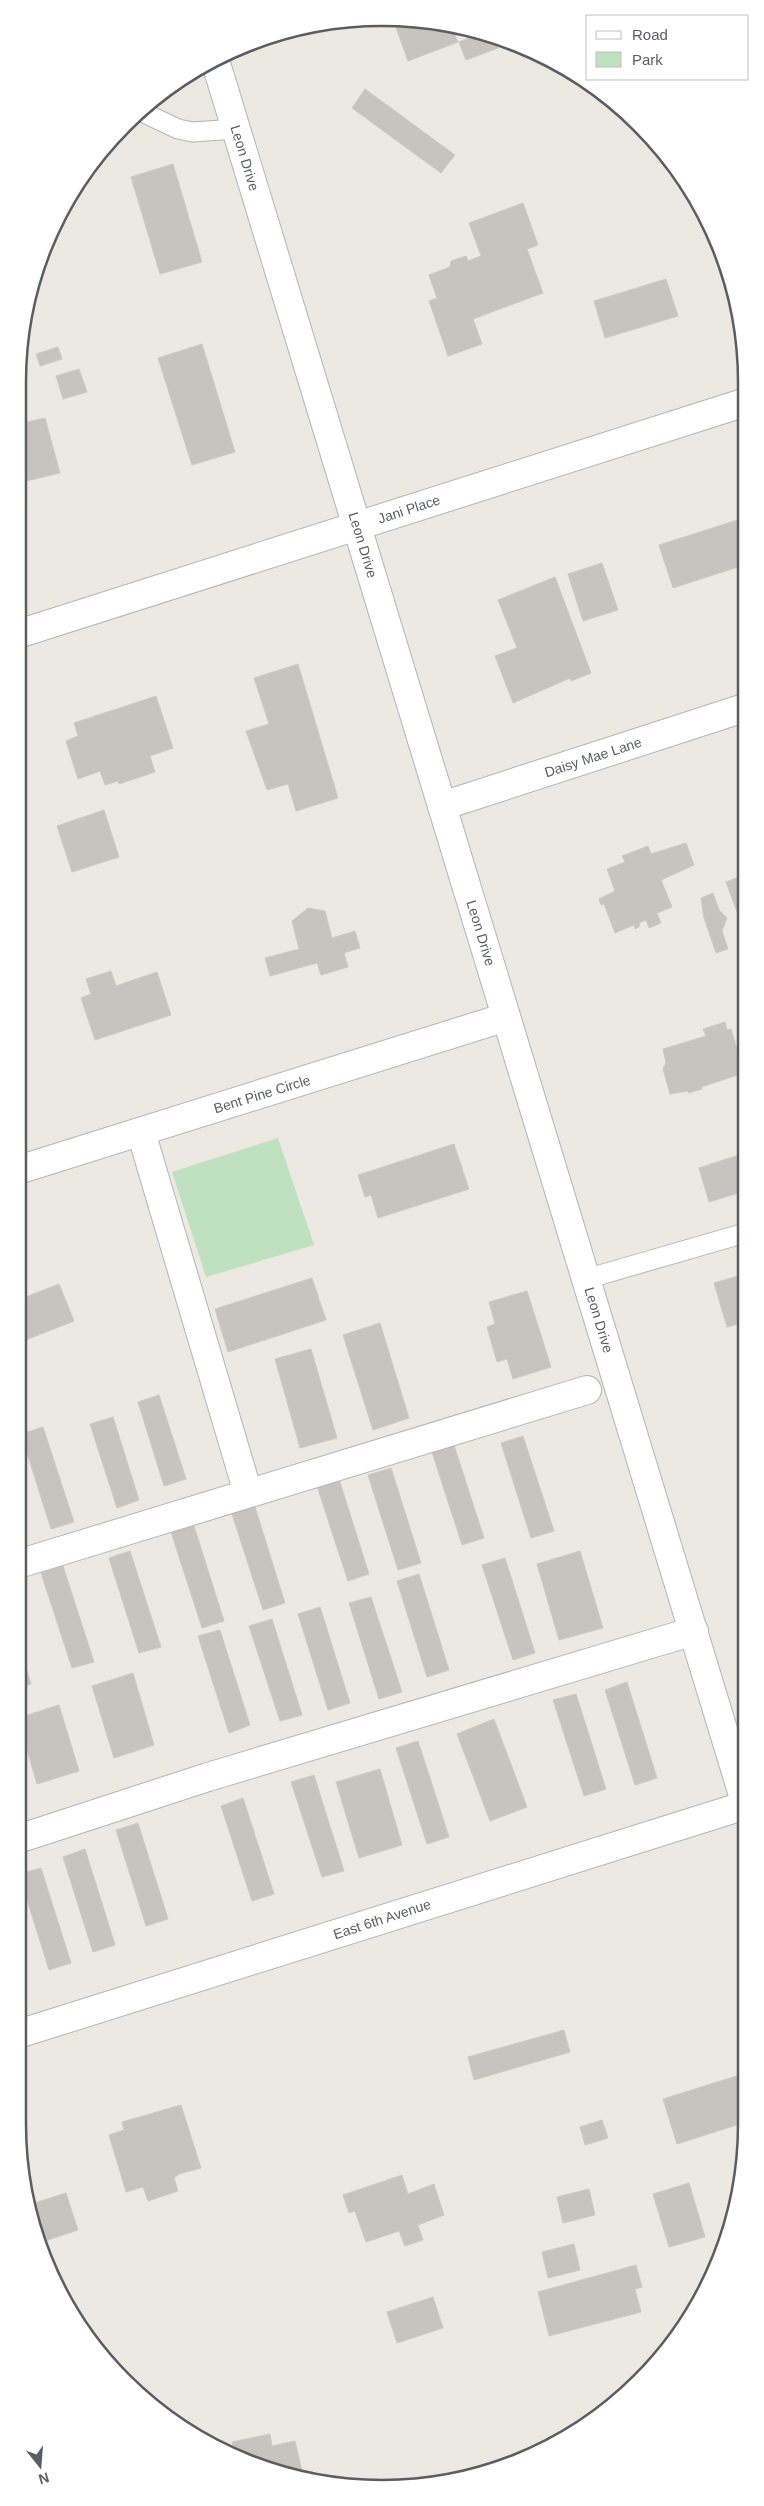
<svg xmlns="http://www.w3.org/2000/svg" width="764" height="2506" font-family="Arial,sans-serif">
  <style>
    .green { fill: #c0e1bf }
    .building { fill: #c7c3be; stroke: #cfcac0 }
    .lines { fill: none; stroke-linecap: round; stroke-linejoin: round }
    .service-casing { stroke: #b2b4b8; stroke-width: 21 }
    .minor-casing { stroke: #b2b4b8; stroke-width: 30 }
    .tertiary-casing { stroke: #b2b4b8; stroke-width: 30 }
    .service { stroke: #fff; stroke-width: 19 }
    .minor { stroke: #fff; stroke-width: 28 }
    .tertiary { stroke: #fff; stroke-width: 28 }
    .labels { text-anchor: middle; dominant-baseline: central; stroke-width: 5; stroke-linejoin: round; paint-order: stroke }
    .street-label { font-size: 14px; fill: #5a5d61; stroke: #fff }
    .rim { fill: none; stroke: #5a5d61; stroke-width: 2.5 }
  </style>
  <rect width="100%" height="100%" fill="#ebe9e1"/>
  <path class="green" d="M278,1138L314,1245L206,1277L172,1172Z"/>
  <path class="building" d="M393,19L453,25L465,29L454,33L458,42L408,61Z
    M479,34L495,40L498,48L466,60L459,42Z
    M365,89L455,155L441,173L352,108Z
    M173,164L202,262L160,274L131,177Z
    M523,203L538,245L527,249L543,293L473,319L482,344L448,356L429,301L437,298L429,275L450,267L451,261L466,256L468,261L481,256L469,223Z
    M723,266L736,310L733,312L718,268Z
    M666,279L678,316L605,338L594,301Z
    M202,344L235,452L192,465L158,358Z
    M58,347L62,359L40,366L36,354Z
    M79,369L87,392L63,399L56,376Z
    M45,418L60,473L18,483V424Z
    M744,518V565L673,588L659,545Z
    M602,563L618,610L583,621L568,574Z
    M555,577L591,673L571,681L570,678L513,703L495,656L517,648L498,600Z
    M298,664L338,798L296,811L288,784L267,790L246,731L269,724L254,678Z
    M156,696L173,748L150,756L155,772L119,784L118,781L105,785L100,771L78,779L66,741L78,736L74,723Z
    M104,810L119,857L72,872L57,826Z
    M686,843L694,865L661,880L672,907L657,913L661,923L649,928L646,920L639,923L640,926L635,929L634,925L615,933L604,904L601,905L599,899L615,891L607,869L625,862L622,856L648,846L651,854Z
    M744,875V931L726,882Z
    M713,893L719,910L727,918L722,931L728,949L716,953L704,918L701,898Z
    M308,908L325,911L332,938L355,931L360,948L344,953L348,967L321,975L317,963L270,976L265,958L299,949L292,921Z
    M111,971L116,986L157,972L171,1015L95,1040L81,998L91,994L86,979Z
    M725,1022L727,1030L731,1029L744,1073L701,1087L702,1089L689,1093L688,1091L670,1094L663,1069L666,1063L663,1049L706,1036L703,1029Z
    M454,1144L469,1189L378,1218L371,1195L365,1197L358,1175Z
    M745,1153V1191L709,1202L699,1168Z
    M745,1274V1322L727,1327L714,1283Z
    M312,1278L326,1320L228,1352L215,1309Z
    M59,1284L74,1321L18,1343V1300Z
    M527,1291L551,1367L513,1379L507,1359L497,1362L487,1327L495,1324L489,1302Z
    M380,1323L409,1418L373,1430L343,1335Z
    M311,1349L337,1438L300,1448L275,1359Z
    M159,1395L186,1479L164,1486L138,1402Z
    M113,1417L139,1500L117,1508L90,1424Z
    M43,1427L74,1522L51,1529L21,1434Z
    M523,1436L554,1531L531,1538L501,1443Z
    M453,1442L484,1538L462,1545L431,1449Z
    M391,1468L421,1563L398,1570L368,1475Z
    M339,1479L369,1574L348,1581L317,1486Z
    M255,1507L285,1603L263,1610L232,1514Z
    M194,1526L224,1621L202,1628L171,1532Z
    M130,1551L161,1647L139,1653L109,1558Z
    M580,1551L603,1628L559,1640L537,1564Z
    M505,1558L535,1653L513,1660L482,1565Z
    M63,1566L94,1662L72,1668L41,1573Z
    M419,1574L449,1670L427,1677L397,1581Z
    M371,1597L402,1692L379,1699L349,1603Z
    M320,1607L350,1703L328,1710L298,1614Z
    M272,1619L302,1715L280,1721L249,1626Z
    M220,1630L250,1725L229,1733L198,1636Z
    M18,1641L31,1684L18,1688Z
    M133,1673L154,1745L114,1758L92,1686Z
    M627,1682L657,1778L635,1785L605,1690Z
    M576,1694L606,1789L584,1796L553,1700Z
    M59,1705L79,1771L37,1784L18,1718Z
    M494,1719L527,1807L490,1821L457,1734Z
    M418,1741L449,1837L427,1844L396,1748Z
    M380,1769L402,1845L359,1858L336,1782Z
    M314,1775L344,1871L322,1877L291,1782Z
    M243,1798L274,1894L252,1901L221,1806Z
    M138,1823L168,1919L146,1926L116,1830Z
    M85,1849L115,1945L93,1952L63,1857Z
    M41,1868L71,1963L49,1970L19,1874Z
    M564,2030L570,2052L474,2080L468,2057Z
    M746,2073V2122L677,2144L663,2099Z
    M181,2105L201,2168L179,2174L174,2178L178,2191L148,2201L143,2187L126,2192L109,2135L124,2130L122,2122Z
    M602,2120L608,2138L585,2145L580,2127Z
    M21,2158L30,2187L24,2189Z
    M402,2175L408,2194L434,2184L444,2215L418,2225L423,2240L405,2246L399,2231L366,2242L355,2211L349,2213L343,2195Z
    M689,2183L705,2237L669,2247L653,2194Z
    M589,2189L595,2215L563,2223L557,2197Z
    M66,2193L78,2230L39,2243L28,2205Z
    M574,2244L580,2270L548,2278L542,2252Z
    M636,2265L642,2287L635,2289L641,2312L549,2336L538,2292Z
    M433,2297L443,2328L397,2343L387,2312Z
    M270,2434L272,2446L295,2441L302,2471L294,2473L235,2455L232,2442Z"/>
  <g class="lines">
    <defs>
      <path id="service" d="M140,111L178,129L193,132L236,129
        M586,1279L745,1233"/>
      <path id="minor" d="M18,634L743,403
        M442,806L744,708
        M141,1132L248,1493
        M18,1170L506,1017
        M18,1564L587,1390
        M18,1839L208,1777L694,1631
        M18,2034L746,1805"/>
      <path id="tertiary" d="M215,60L746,1805"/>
    </defs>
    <use href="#service" class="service-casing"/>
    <use href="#minor" class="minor-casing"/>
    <use href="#tertiary" class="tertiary-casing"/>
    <use href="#service" class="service"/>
    <use href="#minor" class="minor"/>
    <use href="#tertiary" class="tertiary"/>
  </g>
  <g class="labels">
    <g class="street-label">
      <text transform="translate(245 158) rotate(73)">Leon Drive</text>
      <text transform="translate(409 509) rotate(-18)">Jani Place</text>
      <text transform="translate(363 545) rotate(73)">Leon Drive</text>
      <text transform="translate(593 757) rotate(-18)">Daisy Mae Lane</text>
      <text transform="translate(481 933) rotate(73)">Leon Drive</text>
      <text transform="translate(262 1094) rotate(-17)">Bent Pine Circle</text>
      <text transform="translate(599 1320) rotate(73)">Leon Drive</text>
      <text transform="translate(382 1919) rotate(-18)">East 6th Avenue</text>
    </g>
  </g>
  <path d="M0 0H764V2506H0ZM382 26H382A356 356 0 0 1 738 382V2124A356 356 0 0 1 382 2480H382A356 356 0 0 1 26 2124V382A356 356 0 0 1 382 26Z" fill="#fff" fill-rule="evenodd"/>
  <path class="rim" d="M382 26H382A356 356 0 0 1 738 382V2124A356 356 0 0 1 382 2480H382A356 356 0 0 1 26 2124V382A356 356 0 0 1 382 26Z"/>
  <rect x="586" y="15" width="162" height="65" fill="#ffffff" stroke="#bdbec0"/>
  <rect x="596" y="31" width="25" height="8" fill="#ffffff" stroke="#bdbec0"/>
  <text x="632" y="40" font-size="15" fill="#5a5d61">Road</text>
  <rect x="596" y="52" width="25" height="15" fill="#c0e1bf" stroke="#bdbec0"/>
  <text x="632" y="65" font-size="15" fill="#5a5d61">Park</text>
  <g transform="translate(40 2466) rotate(163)" stroke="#ffffff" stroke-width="4" paint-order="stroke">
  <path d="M0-4L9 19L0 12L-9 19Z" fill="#5a5d61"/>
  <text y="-8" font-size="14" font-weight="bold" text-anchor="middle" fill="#5a5d61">N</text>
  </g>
</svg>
